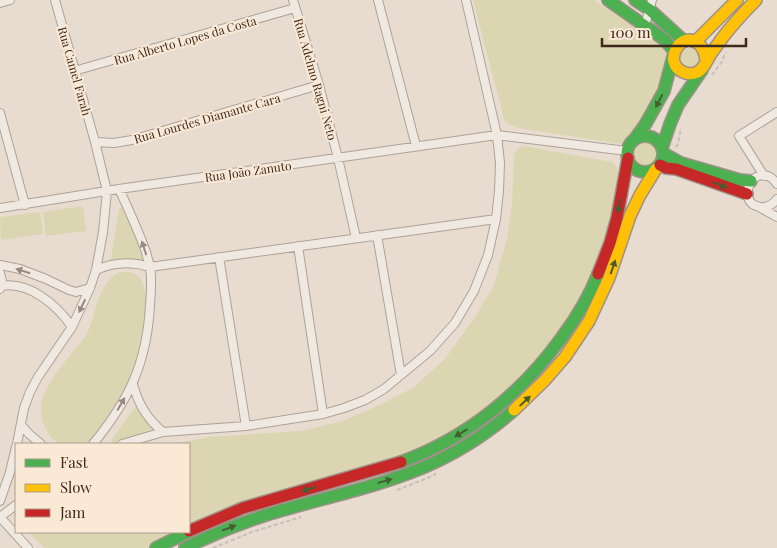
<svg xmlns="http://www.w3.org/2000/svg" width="777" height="548" font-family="'Playfair Display',serif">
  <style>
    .green { fill: #dcd5b1 }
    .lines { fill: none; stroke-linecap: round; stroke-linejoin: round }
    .street-casing { stroke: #ada298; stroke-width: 10 }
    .fast-casing { stroke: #9d9188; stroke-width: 14 }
    .slow-casing { stroke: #9d9188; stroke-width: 14 }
    .jam-casing { stroke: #9d9188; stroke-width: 14 }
    .path { stroke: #c8bfb8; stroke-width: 2; stroke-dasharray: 4 2.5; stroke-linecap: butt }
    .street { stroke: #f0e9e1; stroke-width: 8 }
    .fast { stroke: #4caf50; stroke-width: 11 }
    .slow { stroke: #ffc107; stroke-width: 11 }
    .jam { stroke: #c62828; stroke-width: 11 }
    .oneway { fill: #445e32 }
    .oneway2 { fill: #978880 }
    .labels { text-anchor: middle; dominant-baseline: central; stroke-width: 4; stroke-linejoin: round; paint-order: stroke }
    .street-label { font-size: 12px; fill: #3e281e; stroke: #f9e9d5 }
  </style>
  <rect width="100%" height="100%" fill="#e8dcd0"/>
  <path class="green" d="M473,0H594L663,45L668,58L663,85L632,137L621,144L518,128L505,122Z
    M680 58a10 10 0 1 1 20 0a10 10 0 1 1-20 0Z
    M634 154a12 12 0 1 1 24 0a12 12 0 1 1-24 0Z
    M524,146L612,162L617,167L620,183L609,228L593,274L571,316L541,358L507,394L491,409L424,450L274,494L189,526V444H173L209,437L301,431L343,421L384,403L414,387L445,359L477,314L494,285L507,239L512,206L514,154L518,149Z
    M83,206L86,231L46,236L43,212Z
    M123,207C134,223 140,243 145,262C134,259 125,257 114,261L111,259L119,209Z
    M40,212L43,234L1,240L0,217Z
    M120,272C126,272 133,271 138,276C156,294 141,356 133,378C131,384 127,389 124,395C115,408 104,432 91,441C84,445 65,446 58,443C51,439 47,432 44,425C32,397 59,370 75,349C79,344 84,339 87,334C97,313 97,283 120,272Z
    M135,407L139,409L145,420L154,429V432L115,444H112L111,443L112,439Z
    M29,532H176L167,536L148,548H45L30,534Z"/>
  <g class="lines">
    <defs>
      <path id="street" d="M293,0L319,85L338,158L356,238
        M378,0L416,146
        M0,3L10,0
        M645,25L652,0
        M74,71L295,8
        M0,113L25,205
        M95,142L114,143L132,140L319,85
        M764,176L739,136L777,112
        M777,184C757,156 732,202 760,207C768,208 773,204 777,199
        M759,207L777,217
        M0,208L119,189L497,135L627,151
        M377,235L401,375
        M298,246L323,414
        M219,257L246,426
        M0,265L20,269L46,279L69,290L76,292L90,288
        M96,270C114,262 131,261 150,267L496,219
        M0,273L2,281L0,289
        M1,286C29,281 57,305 72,327
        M133,384C138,404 147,419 163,432
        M21,425L29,434L41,444
        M17,444L24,408L30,392L38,377L72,327L90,288L96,270L103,232L107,191L95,142L55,0
        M93,444C129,400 147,363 150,305C151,293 152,279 150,267C149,262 147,257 146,252C138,230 129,210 119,189
        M122,444L163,432L246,426L323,414L344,408L365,400L384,389L430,351L455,323L474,291L488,255L496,219L499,191L500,163L497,135L466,0
        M0,501L10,472L16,447
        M0,517L28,548
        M0,517L16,505"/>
      <path id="fast" d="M608,0L665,40L674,51
        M635,0L650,10L684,41
        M627 154a18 18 0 1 1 36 0a18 18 0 1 1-36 0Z
        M634,140L645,125L664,91L673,57
        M662,148L670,124L678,105L702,70
        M663,153L681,163L740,180L751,181
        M401,462C467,438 522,393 562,337C577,317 589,297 598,274
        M156,548L188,532
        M185,548C211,535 238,524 266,515C318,499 371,489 422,468C455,454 487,434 514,410"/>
      <path id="slow" d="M695,42L737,0
        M706,60C705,53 703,47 698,43C680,30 662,63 683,72C688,75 693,74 698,72C704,68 706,62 709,57C712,51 717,46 720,41C731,26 743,13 756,0
        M514,410L545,380L565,357L589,321L609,278L630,216L640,195L656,169"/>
      <path id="jam" d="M660,165L666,168L676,169L747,194
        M598,274L610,243L617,218L628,158
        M189,531L243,508L401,462"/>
    </defs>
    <use href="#street" class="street-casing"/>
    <use href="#fast" class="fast-casing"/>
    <use href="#slow" class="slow-casing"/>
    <use href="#jam" class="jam-casing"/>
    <path class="path" d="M712,75L721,63L726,52
      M676,147L678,144L681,128
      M397,490L425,479L436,474
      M213,548L252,532L301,517"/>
    <use href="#street" class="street"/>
    <use href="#fast" class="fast"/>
    <use href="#slow" class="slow"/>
    <use href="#jam" class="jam"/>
  </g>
  <defs><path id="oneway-solid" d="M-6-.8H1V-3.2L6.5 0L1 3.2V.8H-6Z" transform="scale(1.25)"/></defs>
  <g class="oneway">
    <use href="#oneway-solid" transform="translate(659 101) rotate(117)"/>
    <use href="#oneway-solid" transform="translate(720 185) rotate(20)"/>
    <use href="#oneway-solid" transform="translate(619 206) rotate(101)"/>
    <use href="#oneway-solid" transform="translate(613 267) rotate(-71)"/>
    <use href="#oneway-solid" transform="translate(525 401) rotate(-43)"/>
    <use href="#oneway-solid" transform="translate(461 433) rotate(149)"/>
    <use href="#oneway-solid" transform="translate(385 481) rotate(-16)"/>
    <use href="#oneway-solid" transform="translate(309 489) rotate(164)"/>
    <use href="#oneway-solid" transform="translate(229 528) rotate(-21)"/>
  </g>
  <g class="oneway2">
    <use href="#oneway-solid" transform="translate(144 248) rotate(-108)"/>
    <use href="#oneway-solid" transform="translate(23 271) rotate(-162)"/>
    <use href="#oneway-solid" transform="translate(82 306) rotate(115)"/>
    <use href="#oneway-solid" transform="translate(121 404) rotate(-60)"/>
  </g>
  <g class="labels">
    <g class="street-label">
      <text transform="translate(185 40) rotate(-16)">Rua Alberto Lopes da Costa</text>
      <text transform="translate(75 71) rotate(74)">Rua Camel Farah</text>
      <text transform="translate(316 79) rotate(74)">Rua Adelmo Ragni Neto</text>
      <text transform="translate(207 118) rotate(-16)">Rua Lourdes Diamante Cara</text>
      <text transform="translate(248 171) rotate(-8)">Rua João Zanuto</text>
    </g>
  </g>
  <rect x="15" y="443" width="175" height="90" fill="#f9e9d5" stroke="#ae9c8c"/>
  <rect x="25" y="459" width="25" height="8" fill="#4caf50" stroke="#ae9c8c"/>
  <text x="60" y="468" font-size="15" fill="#3e281e">Fast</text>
  <rect x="25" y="484" width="25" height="8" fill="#ffc107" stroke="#ae9c8c"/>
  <text x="60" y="493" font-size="15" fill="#3e281e">Slow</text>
  <rect x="25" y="509" width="25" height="8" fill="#c62828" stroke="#ae9c8c"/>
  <text x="60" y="518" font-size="15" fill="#3e281e">Jam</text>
  <path d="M602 38v8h144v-8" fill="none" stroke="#3e281e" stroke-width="2.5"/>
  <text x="610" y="38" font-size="15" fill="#3e281e" stroke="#f9e9d5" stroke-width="4" paint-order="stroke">100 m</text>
</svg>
